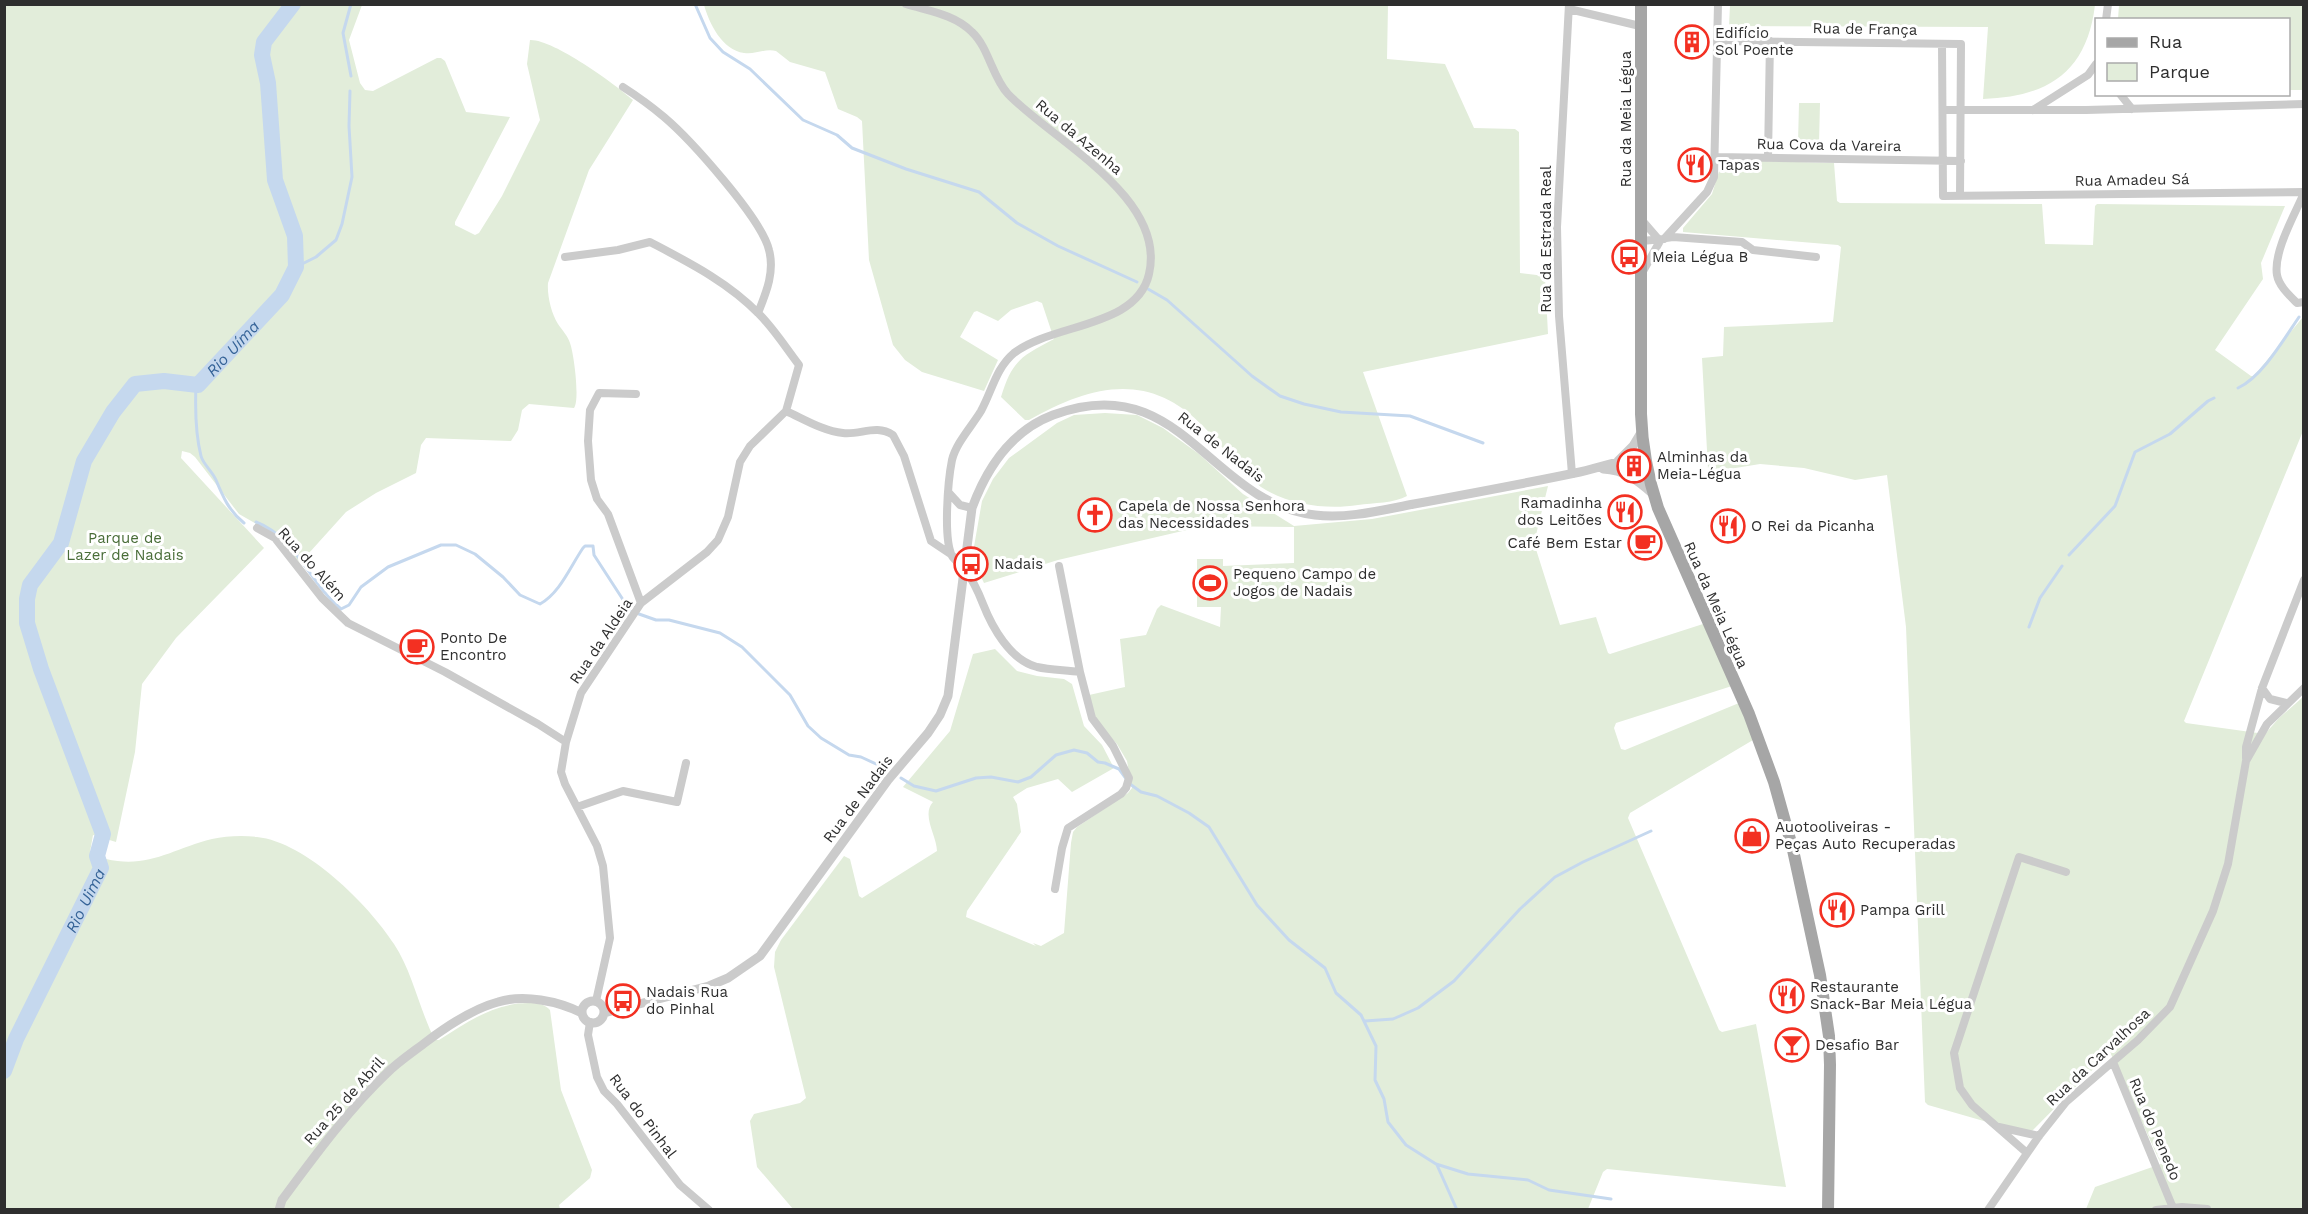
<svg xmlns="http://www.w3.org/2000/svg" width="2308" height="1214" font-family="'Work Sans',sans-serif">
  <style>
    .green { fill: #e2edda }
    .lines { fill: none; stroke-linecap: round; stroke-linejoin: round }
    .stream { stroke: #c5d8ee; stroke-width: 3 }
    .river { stroke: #c5d8ee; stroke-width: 16 }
    .minor { stroke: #cbcbcb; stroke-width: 8 }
    .tertiary { stroke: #cbcbcb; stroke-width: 9 }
    .primary { stroke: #a6a6a6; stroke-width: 12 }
    .labels { text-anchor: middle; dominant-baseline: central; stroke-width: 6; stroke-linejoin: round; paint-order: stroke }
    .street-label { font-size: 15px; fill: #2e2e2e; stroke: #fff }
    .poi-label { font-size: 15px; fill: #2e2e2e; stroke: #fff; text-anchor: start }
    .park-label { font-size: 15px; fill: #496d38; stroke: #fff }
    .water-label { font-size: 16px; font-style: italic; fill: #356397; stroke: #fff }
  </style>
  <rect width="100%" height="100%" fill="#fff"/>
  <path class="green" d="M5,5H362L349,40L360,83L365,90L373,91L437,58H441L445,61L466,112L510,117L455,222V225L475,235L479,233L502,196L540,120L527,64L530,40C553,39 615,84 633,100L589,170L548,283C547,295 551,313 558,324C562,330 568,336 570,343C574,354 580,400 574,408L529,404L522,410L518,430L511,441L426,438L421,445L416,473L376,493L346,512L300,563L272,533L239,514L195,457L190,453L182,451L181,458L264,548L176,638L142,684L135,752L116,842L93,835L90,852C94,856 100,857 106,859C148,869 172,849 212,839C226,836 242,835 257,837C306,842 368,904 394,944C413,973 419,1009 435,1040H439C467,1022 494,1003 529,1003C537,1003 545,1004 550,1010L561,1090L592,1170L590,1178L559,1205L560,1209L5,1210Z
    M704,5H1388L1387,59L1445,64L1474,128L1515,129L1519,132L1520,273L1545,276L1548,334L1363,372L1407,496C1395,503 1373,503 1358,505C1327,510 1288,505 1261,487C1239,471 1223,446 1204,427C1149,370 1091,385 1029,420H1025L1001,397C1012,360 1022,356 1054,339L1042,303L1037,301L1011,310L998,321L977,311L974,312L960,337L998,360L984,391L922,372L905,360L893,345L869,260L862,121L857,117L838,109L825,72L790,62L776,51C765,48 755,55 744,53C722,50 709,23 704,5Z
    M1730,5V4L2095,5C2087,72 2048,97 1983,99L1988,27L1729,26Z
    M2119,5H2303V90H2289L2288,20L2118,19Z
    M1799,103H1820L1819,143H1798Z
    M1725,160L1834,163L1837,201L1840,203L2042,204L2045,244L2093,245L2095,206L2097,204L2285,206L2261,263L2263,279L2215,350L2251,376H2254L2303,317V431L2184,721L2186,723L2265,734L2279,718L2303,697V1209H2086L2095,1187L2161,1164L2110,1052L2029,1134L1928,1105L1925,1102L1906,627L1887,475L1855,480L1804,468L1760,464L1711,472L1708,469L1702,358L1723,356L1724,327L1833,322L1841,247L1838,245L1683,232V228L1712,194L1721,165Z
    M1105,413L1137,415L1163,428L1199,454L1243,494L1294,526L1372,519L1548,486L1534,543L1560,625L1596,617L1608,653L1610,654L1703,624L1732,686L1616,723L1614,728L1621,749L1625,750L1739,703L1753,740L1630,813L1628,818L1719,1030L1722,1032L1756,1024L1786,1187L1607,1169L1603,1172L1588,1209H793L757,1167L750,1121L754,1114L800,1103L806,1098L774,967L775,952L781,940L844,856L850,859L859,896L862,898L937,851C937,836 921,815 933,802L903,787L950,731L973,654L995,649L1017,671L1037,676L1064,679L1072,684L1084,726L1102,745L1114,768L1072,792L1058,779L1027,788L1013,797L1017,804L1021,832L967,911L966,917L1036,946L1033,943L1041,946L1064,933L1071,843L1073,832L1077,827L1128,793L1132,788L1127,761L1117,744L1094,719L1089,695L1125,687L1120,639L1146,635L1157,609L1161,605L1220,627L1221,607H1197V559H1223V566L1294,563V527L1204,526L1058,560L984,583L972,558L982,501L993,479L1009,458L1057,423L1074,415Z"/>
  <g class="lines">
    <path class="stream" d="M695,4L710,38L723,52L750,69L803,120L837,135L852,148L906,169L979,192L1017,223L1058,246L1137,282
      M351,76L343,33L351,4
      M296,267L316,257L336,240L342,224L352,177L349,126L350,91
      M1148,289L1167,300L1252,376L1280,396L1304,404L1341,412L1410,416L1483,443
      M196,385C195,409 195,432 201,456C203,464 212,471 216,480C223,497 229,511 244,523
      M2238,388C2262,377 2284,339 2299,317
      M256,522C297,538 309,583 341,609L349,605L361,587L388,567L441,545H456L475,554L503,577L520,595L540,604C560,593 570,567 583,548L585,546H593L594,555L631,612
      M2069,555L2115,506L2135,452L2170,434L2208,401L2214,398
      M639,614L656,620H669L720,633L742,647L790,695L808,726L821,738L849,755L861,757L887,769
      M2029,627L2040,598L2062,566
      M901,778L914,786L936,791L976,778L991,777L1018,782L1031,777L1056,755L1074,750L1087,753L1098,762L1105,763L1119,769L1130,784L1141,792L1157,796L1189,813L1209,827L1257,905L1289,940L1325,968L1336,993L1361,1015L1376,1046L1375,1080L1384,1099L1388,1122L1406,1145L1436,1164L1468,1174L1528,1180L1549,1190L1611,1199
      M1365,1021L1393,1019L1418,1008L1454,981L1520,909L1555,877L1583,862L1651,831
      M1437,1165L1457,1210"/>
    <path class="river" id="s1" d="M4,1071L16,1039L101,868L97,856L103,834L41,669L27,623V599L30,585L61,543L84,461L113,412L135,384L164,381L198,385L282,295L296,267L295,236L275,180L268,83L262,55L264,42L293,4"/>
    <path class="minor" d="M906,4C928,11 954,14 972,32C989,48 992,77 1008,94C1052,140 1167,197 1149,274C1137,328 1053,323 1014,353C996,368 992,391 981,411C972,426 956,443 952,460C948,480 943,538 952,556C955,561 962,565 965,570C973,580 978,591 983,604C992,627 1010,660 1037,667C1050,670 1066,670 1080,672L1092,718L1113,746L1129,778L1126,788L1121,794L1068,828L1062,848L1055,889
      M1569,4L1557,227L1559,316L1572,474
      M1569,9L1640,26
      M2106,20L2108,4
      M1717,41L1961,44L1960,196
      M1942,44L1943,196L2304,192
      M623,87C637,96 651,106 664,117C690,139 762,219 769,250C775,272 766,293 758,313
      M2120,94L2132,109
      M1944,110H2086L2304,104
      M2033,110L2088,75L2096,64
      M1715,157L1961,161
      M1768,157L1770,41
      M2304,193C2295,214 2273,252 2277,275C2279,286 2289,295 2297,303L2304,302
      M1641,219L1660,241
      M1666,238L1673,237L1742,242L1753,250L1816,257
      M1641,241L1664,239L1707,192L1714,177L1718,4
      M565,257L618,250L650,242C688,262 728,282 759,314C774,329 786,348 799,365L786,411
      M1642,273L1660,241
      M636,394L599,393L590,410L588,441L591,480L597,499L608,514L641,603
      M786,411C804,419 823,431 843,433C861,435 876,424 893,435L904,456L931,541L952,555
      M949,493L960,505L972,508
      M257,528L275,538L322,598L348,623L445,672L538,724L566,742
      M1059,566L1080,672
      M2262,688L2270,699L2286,703
      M2246,758V747L2262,688L2304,580
      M577,807L623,791L677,802L686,763
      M596,1001L610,938L603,866L597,846L565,784L561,772L566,742L581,693L641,603L707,552L718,540L728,517L740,462L750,446L786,411
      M590,1022L588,1035L597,1077L604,1091L617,1104L680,1185L709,1210
      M2113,1062L2173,1208
      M1999,1127L2039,1136
      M2027,1153L1972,1105L1960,1088L1954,1053L2019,857L2066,872
      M1988,1210L2039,1136L2066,1102L2138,1040L2170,1007L2213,911L2228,864L2246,761L2267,724L2304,688
      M2156,1210L2182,1207L2207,1209"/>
    <path class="tertiary" d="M1618,461L1633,446L1642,431
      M1603,469C1625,470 1637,480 1653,494
      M582 1012a11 11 0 1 1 22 0a11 11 0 1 1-22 0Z
      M604,1013L709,986L728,978L760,956L888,780L928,733L940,715L948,696L972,508C987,467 1011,431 1053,415C1181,367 1209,503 1315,515C1348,519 1382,510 1414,504C1468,494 1522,484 1575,473C1595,469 1613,462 1633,459L1641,461L1647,466
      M279,1210L282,1200C314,1157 348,1110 387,1073C398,1062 413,1052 426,1042C447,1026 472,1009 498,1002C524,994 558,1001 582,1013"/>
    <path class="primary" d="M1641,4V414C1642,446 1648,478 1658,508L1749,714L1774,782L1793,850L1820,975L1829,1036L1830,1065L1828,1210"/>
  </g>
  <defs>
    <symbol id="building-ring" viewBox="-11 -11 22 22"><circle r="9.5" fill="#fff" stroke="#f33022" stroke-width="1.5"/><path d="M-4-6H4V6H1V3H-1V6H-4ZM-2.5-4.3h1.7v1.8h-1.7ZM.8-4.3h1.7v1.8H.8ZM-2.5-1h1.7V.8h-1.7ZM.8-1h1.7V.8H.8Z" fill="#f33022"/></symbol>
    <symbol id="restaurant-ring" viewBox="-11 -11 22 22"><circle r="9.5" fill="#fff" stroke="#f33022" stroke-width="1.5"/><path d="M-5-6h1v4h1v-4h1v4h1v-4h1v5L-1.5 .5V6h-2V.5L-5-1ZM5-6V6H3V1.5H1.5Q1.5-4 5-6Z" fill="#f33022"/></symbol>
    <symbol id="bus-ring" viewBox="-11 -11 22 22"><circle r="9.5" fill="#fff" stroke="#f33022" stroke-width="1.5"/><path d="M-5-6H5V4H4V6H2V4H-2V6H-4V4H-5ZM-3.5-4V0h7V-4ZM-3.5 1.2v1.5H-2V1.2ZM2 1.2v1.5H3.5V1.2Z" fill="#f33022"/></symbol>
    <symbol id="church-ring" viewBox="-11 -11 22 22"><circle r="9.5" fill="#fff" stroke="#f33022" stroke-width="1.5"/><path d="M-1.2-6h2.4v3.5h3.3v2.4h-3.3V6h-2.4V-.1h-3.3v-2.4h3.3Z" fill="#f33022"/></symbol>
    <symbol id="cafe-ring" viewBox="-11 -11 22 22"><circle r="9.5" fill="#fff" stroke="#f33022" stroke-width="1.5"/><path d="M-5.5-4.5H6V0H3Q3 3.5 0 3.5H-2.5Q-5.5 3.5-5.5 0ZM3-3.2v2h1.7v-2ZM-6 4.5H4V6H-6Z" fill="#f33022"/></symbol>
    <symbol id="stadium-ring" viewBox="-11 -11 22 22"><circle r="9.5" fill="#fff" stroke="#f33022" stroke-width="1.5"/><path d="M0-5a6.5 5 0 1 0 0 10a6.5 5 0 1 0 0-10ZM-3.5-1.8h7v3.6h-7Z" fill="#f33022"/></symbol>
    <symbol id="shop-ring" viewBox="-11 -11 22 22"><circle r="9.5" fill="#fff" stroke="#f33022" stroke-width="1.5"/><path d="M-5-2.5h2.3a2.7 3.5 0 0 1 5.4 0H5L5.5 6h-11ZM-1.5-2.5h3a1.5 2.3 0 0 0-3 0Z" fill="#f33022"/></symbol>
    <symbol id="bar-ring" viewBox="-11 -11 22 22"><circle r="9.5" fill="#fff" stroke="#f33022" stroke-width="1.5"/><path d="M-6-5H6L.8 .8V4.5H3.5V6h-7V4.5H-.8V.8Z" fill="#f33022"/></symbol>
  </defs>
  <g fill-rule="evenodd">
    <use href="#building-ring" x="1673" y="23" width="38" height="38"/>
    <use href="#restaurant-ring" x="1676" y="146" width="38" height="38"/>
    <use href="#bus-ring" x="1610" y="238" width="38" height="38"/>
    <use href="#building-ring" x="1615" y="447" width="38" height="38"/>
    <use href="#restaurant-ring" x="1606" y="493" width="38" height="38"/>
    <use href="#church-ring" x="1076" y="496" width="38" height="38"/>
    <use href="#restaurant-ring" x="1709" y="507" width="38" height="38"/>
    <use href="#cafe-ring" x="1626" y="524" width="38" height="38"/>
    <use href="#bus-ring" x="952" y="545" width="38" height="38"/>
    <use href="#stadium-ring" x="1191" y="564" width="38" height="38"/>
    <use href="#cafe-ring" x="398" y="628" width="38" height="38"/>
    <use href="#shop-ring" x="1733" y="817" width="38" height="38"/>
    <use href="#restaurant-ring" x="1818" y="891" width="38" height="38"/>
    <use href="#restaurant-ring" x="1768" y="977" width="38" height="38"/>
    <use href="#bus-ring" x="604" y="982" width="38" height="38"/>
    <use href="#bar-ring" x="1773" y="1026" width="38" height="38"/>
  </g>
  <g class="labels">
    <g class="street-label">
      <text transform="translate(1865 29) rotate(1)">Rua de França</text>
      <text transform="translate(1626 119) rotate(-90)">Rua da Meia Légua</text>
      <text transform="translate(1079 137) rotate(40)">Rua da Azenha</text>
      <text transform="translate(1829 145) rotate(1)">Rua Cova da Vareira</text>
      <text transform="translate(2132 180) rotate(-1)">Rua Amadeu Sá</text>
      <text transform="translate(1546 239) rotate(-90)">Rua da Estrada Real</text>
      <text transform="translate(1221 447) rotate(38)">Rua de Nadais</text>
      <text transform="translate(312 564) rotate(48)">Rua do Além</text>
      <text transform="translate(1716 605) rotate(66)">Rua da Meia Légua</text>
      <text transform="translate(601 641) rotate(-56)">Rua da Aldeia</text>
      <text transform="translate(858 799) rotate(-53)">Rua de Nadais</text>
      <text transform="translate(2098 1057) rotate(-43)">Rua da Carvalhosa</text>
      <text transform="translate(344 1101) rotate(-48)">Rua 25 de Abril</text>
      <text transform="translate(643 1116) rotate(53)">Rua do Pinhal</text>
      <text transform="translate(2155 1129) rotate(67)">Rua do Penedo</text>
    </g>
    <g class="poi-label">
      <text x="1715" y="33">Edifício<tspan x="1715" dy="17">Sol Poente</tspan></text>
      <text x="1718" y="165">Tapas</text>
      <text x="1652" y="257">Meia Légua B</text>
      <text x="1657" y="457">Alminhas da<tspan x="1657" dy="17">Meia-Légua</tspan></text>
      <text x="1602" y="503" text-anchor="end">Ramadinha<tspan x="1602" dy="17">dos Leitões</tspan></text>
      <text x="1118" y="506">Capela de Nossa Senhora<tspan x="1118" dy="17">das Necessidades</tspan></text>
      <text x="1751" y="526">O Rei da Picanha</text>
      <text x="1622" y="543" text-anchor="end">Café Bem Estar</text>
      <text x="994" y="564">Nadais</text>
      <text x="1233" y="574">Pequeno Campo de<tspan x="1233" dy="17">Jogos de Nadais</tspan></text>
      <text x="440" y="638">Ponto De<tspan x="440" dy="17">Encontro</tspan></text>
      <text x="1775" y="827">Auotooliveiras -<tspan x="1775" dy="17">Peças Auto Recuperadas</tspan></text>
      <text x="1860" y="910">Pampa Grill</text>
      <text x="1810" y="987">Restaurante<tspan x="1810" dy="17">Snack-Bar Meia Légua</tspan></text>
      <text x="646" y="992">Nadais Rua<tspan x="646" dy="17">do Pinhal</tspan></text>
      <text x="1815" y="1045">Desafio Bar</text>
    </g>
    <g class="park-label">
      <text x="125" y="538">Parque de<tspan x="125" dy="17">Lazer de Nadais</tspan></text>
    </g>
    <g class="water-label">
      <text stroke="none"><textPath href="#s1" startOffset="867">Rio Uíma</textPath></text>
      <text stroke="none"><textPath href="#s1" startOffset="189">Rio Uima</textPath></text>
    </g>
  </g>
  <rect width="2308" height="1214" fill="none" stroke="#2e2e2e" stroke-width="12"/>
  <rect x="2095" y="18" width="195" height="78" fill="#ffffff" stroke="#ababab" stroke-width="1.5"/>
  <rect x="2107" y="38" width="30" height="9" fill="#a6a6a6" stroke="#ababab" stroke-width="1.5"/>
  <text x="2149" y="48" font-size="18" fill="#2e2e2e">Rua</text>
  <rect x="2107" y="63" width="30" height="18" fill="#e2edda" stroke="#ababab" stroke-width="1.5"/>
  <text x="2149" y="78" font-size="18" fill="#2e2e2e">Parque</text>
</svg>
